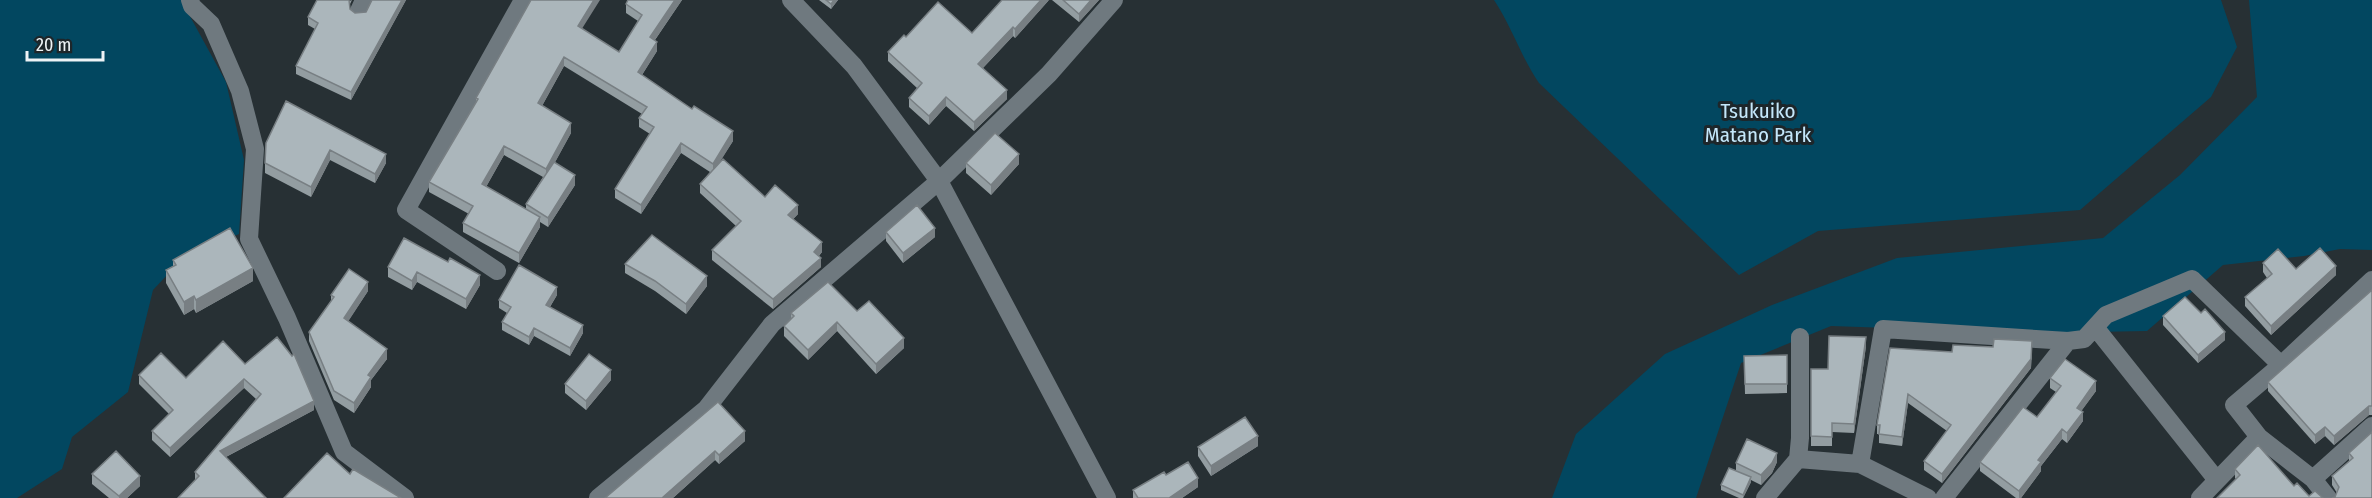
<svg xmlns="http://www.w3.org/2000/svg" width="2372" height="498" font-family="'Fira Sans Condensed',sans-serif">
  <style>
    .green { fill: #024760 }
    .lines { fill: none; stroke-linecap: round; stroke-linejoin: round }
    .minor { stroke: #6f797f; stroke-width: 18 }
    .wall { fill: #939da1; fill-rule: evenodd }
    .shaded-wall { fill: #787f83 }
    .building { fill: #abb6bb; stroke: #787f83; stroke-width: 1.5 }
    .labels { text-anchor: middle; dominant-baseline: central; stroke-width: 6; stroke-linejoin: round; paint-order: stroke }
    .park-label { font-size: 21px; fill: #c4e7fa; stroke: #1d262a }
  </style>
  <rect width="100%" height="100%" fill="#273034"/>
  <path class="green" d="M0,0H181L226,82L244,160L239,234L184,257L153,290L128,392L72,437L62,469L17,498H0Z
    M1494,0H2221L2237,47L2211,97L2080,210L1818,231L1739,275L1539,83C1521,57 1512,27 1494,0Z
    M2249,0H2372V250L2340,249L2304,256L2223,265L2147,331L2037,333L1831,326L1741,363L1696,498H1552L1576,434L1665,354L1772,305L1897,258L2103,238L2180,175L2257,97Z"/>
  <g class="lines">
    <path class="minor" d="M190,0L192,6L211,24L240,91L255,149L249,239L287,318L344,452L405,498
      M791,0L854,66L939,181L1107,498
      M359,11L364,0
      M497,271L406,210L523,0
      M2095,327L2216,479
      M1798,459L1860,464L1928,498
      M1860,464L1883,329L2068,341L2084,339L2106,315L2192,279L2281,365
      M2313,479L2372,426
      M598,498L706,409L772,324L939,181L1049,74L1114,0
      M1765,498L1798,459L1800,438V337
      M1944,498L2068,341
      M2200,498L2259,437
      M2328,498L2313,479L2259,437L2234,405L2281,365L2372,280"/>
  </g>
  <path class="wall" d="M352,0L349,6L350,9L355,13L366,12L372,0H406L351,100L296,74V66L315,29L308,25V17Z
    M628,0H682L655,40L657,51L642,75L733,141L720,161L765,197L798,214L793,219L822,252L819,256L821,267L773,309L712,260V250L736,226L700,193V184L710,172L681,153L641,214L615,198V189L650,134L639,127V118L642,114L564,66L542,106L571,133L555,162L575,185L548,227L540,222V227L519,263L463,232V223L469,214L429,192V182L476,102V98L582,29L619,52L638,21L626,13V4ZM504,155L543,177L526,204V210L486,187Z
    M819,0H838L831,9Z
    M1049,0L1015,38L1013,36L983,68L1007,99L974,131L946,106L929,125L909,107V98L917,88L888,61V52L906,37L972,33Z
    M1052,0H1099L1079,22Z
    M286,101L386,163L375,183L330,160L311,197L265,173V163Z
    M966,163L1019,164L991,195L966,173Z
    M886,232L935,237L903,263L886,241Z
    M173,260L253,281L196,313L194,309L184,315L166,283V270L173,266Z
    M448,262L480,285L466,309L417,282L412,290L388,277V267Z
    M2263,263L2296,269L2336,275L2271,335L2245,306V297L2267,278L2263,272Z
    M625,264L707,286L686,314L655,291L625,273Z
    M2372,290V415H2369L2334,445L2325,436L2315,444L2268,391V382Z
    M368,291L348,321L387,359L371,380V387L354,413L334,400L309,341V332L331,301V295Z
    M557,295L550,307L583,333L570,356L534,336L529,345L502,330V322L507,313L499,308V300Z
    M857,311L904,348L876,374L837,331L808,360L784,336V326L791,320V313Z
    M2163,316L2225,340L2198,363L2163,325Z
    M1866,346L1854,433L1832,432V446H1811V369H1828Z
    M2032,350L2031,368L1942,483L1924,470V461L1947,431L1908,403L1902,446L1879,443V434H1877V425L1952,352Z
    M1787,355V393L1745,394L1744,356Z
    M245,364L314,410L226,457L195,481V472L256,399L244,388L170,457L152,440V431L169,414L139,384V375L186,378Z
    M2050,378L2096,391L2081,411L2083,421L2067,443L2062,439L2041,466V471L2021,498H2016L1980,471V462L2037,417L2056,392L2050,388Z
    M611,380L586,410L565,393V384Z
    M718,402L745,441L719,464L715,460L673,498Z
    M2372,432L2335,497L2337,493L2332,485V476L2349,462V453Z
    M1258,446L1211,476L1198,456V447Z
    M1777,462L1772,473L1761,485L1751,480V482L1743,498H1739L1721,490V485L1736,471V463Z
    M2235,469L2294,486L2309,496L2217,498L2236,479L2235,478Z
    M92,474L140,486L127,498H109L92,484Z
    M1166,475L1198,487L1182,498H1133V490Z"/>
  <path class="shaded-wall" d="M402,0H406L351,100V92Z
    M594,0H600L578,35V26Z
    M675,0H682L650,47V37Z
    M834,0H838L831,9V4Z
    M1041,0H1049L1015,38V29Z
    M1091,0H1099L1079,22V14Z
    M1013,27V36L978,73V64Z
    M657,42V51L638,81V72Z
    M564,57V66L538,113V103Z
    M1007,90V99L974,131V122Z
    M946,97V106L929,125V116Z
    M571,123V133L546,179V169Z
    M733,131V141L713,173V164Z
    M681,143V153L641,214V205Z
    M504,146V155L482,194V184Z
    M330,150V160L311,197V187Z
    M386,154V163L375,183V174Z
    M1019,154V164L991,195V185Z
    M575,175V185L548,227V218Z
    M798,205V214L788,225V215Z
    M540,217V227L519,263V253Z
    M935,228V237L903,263V253Z
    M822,242V252L814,261V252Z
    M821,258V267L773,309V299Z
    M2336,266V275L2271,335V326Z
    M253,268V281L196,313V300Z
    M417,272V282L412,290V281Z
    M480,275V285L466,309V299Z
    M707,276V286L686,314V304Z
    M368,282V291L344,328V318Z
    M557,287V295L546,313V305Z
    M194,296V309L184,315V302Z
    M837,322V331L808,360V350Z
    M583,325V333L570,356V348Z
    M534,328V336L529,345V337Z
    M2225,332V340L2198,363V355Z
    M1866,337V346L1854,433V424Z
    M904,338V348L876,374V364Z
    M2032,341L2031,368L1942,483V474Z
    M387,349V359L371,380V387L354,413V403L368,375Z
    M611,370V380L586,410V401Z
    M244,379V388L170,457V448Z
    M2096,381V391L2077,417V408Z
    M1908,394V403L1902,446V437Z
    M314,401V410L220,460V451Z
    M2369,406V415L2334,445V436Z
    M2083,412V421L2067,443V433Z
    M2325,427V436L2315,444V435Z
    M2062,429V439L2041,466V471L2021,498H2019V491L2038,460Z
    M745,431V441L719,464V455Z
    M1258,436V446L1211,476V466Z
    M715,451V460L673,498H662Z
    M1777,453V462L1772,473L1761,485V475Z
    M140,476V486L127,498H119V496Z
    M1751,477V482L1743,498V495Z
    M1198,478V487L1182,498H1169Z"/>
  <path class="building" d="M317,0H349L350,9L355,13L366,12L372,0H402L351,92L296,66L318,23L308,17Z
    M531,0H594L578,26L619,52L642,15L626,4L628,0H675L650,37L657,42L638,72L692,109L694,106L733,131L713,164L681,143L641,205L615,189L654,127L639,118L647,107L564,57L538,103L571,123L546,169L504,146L482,184L540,217L519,253L463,223L473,206L429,182L478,99L476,98Z
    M826,0H834L831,4Z
    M1002,0H1041L1015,29L1013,27L978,64L1007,90L974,122L946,97L929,116L909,98L922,83L888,52L904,35L906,37L938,2L972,33Z
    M1063,0H1091L1079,14Z
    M286,101L386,154L375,174L330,150L311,187L265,163L266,143Z
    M995,133L1019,154L991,185L966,163Z
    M723,159L765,197L775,185L798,205L788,215L822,242L814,252L821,258L773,299L712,250L741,221L700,184Z
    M554,162L575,175L548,218L526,204Z
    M917,205L935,228L903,253L886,232Z
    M230,228L253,268L196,300L194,296L184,302L166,270L176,265L173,260Z
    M652,235L707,276L686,304L655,281L625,264Z
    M404,238L448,262L450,258L480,275L466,299L417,272L412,281L388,267Z
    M2320,248L2336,266L2271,326L2245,297L2272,274L2263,263L2278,249L2296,269Z
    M519,265L557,287L546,305L583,325L570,348L534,328L529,337L502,322L511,307L499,300Z
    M349,269L368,282L344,318L387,349L368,375L371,377L354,403L334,391L309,332L334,297L331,295Z
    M828,282L857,311L869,301L904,338L876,364L837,322L808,350L784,326L794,316L791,313Z
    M2372,290V406H2369L2334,436L2325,427L2315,435L2268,382Z
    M2185,297L2201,313L2205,309L2225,332L2198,355L2163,316Z
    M1829,336L1866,337L1854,424L1832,423V437L1811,436V369H1828Z
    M277,337L292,356L294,354L314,401L220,451L266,498H178L199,476L195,472L261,394L244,379L170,448L152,431L173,410L139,375L161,353L186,378L223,341L245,364Z
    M1994,339L2032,341L2031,359L1942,474L1924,461L1951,425L1908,394L1902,437L1879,434L1880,425H1877L1890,348L1952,352L1953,345L1993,347Z
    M589,354L611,370L586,401L565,384Z
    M1787,355V384H1745L1744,356Z
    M2065,359L2096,381L2077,408L2083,412L2067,433L2062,429L2038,460L2041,462L2019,491L1980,462L2023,407L2037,417L2061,386L2050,378Z
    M718,402L745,431L719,455L715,451L662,498H605Z
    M1245,417L1258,436L1211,466L1198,447Z
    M2372,432V498H2332L2335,497L2339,487L2332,476L2353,458L2349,453Z
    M1747,439L1777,453L1772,463L1761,475L1736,463Z
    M2258,445L2294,486L2297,483L2309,496L2315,491L2323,498H2217L2240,475L2235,469Z
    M116,451L140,476L119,496L92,474Z
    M327,453L350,474L353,469L401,498H284Z
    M1188,462L1198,478L1169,498H1138L1133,490L1164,472L1166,475Z
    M1729,468L1751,477L1743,495L1721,485Z"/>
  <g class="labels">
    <g class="park-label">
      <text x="1758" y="111">Tsukuiko<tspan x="1758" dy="24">Matano Park</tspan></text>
    </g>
  </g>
  <path d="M27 51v9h76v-9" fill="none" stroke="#edf3f6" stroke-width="3"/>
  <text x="36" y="51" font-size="18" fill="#edf3f6" stroke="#1d262a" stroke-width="4.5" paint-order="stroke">20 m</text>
</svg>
